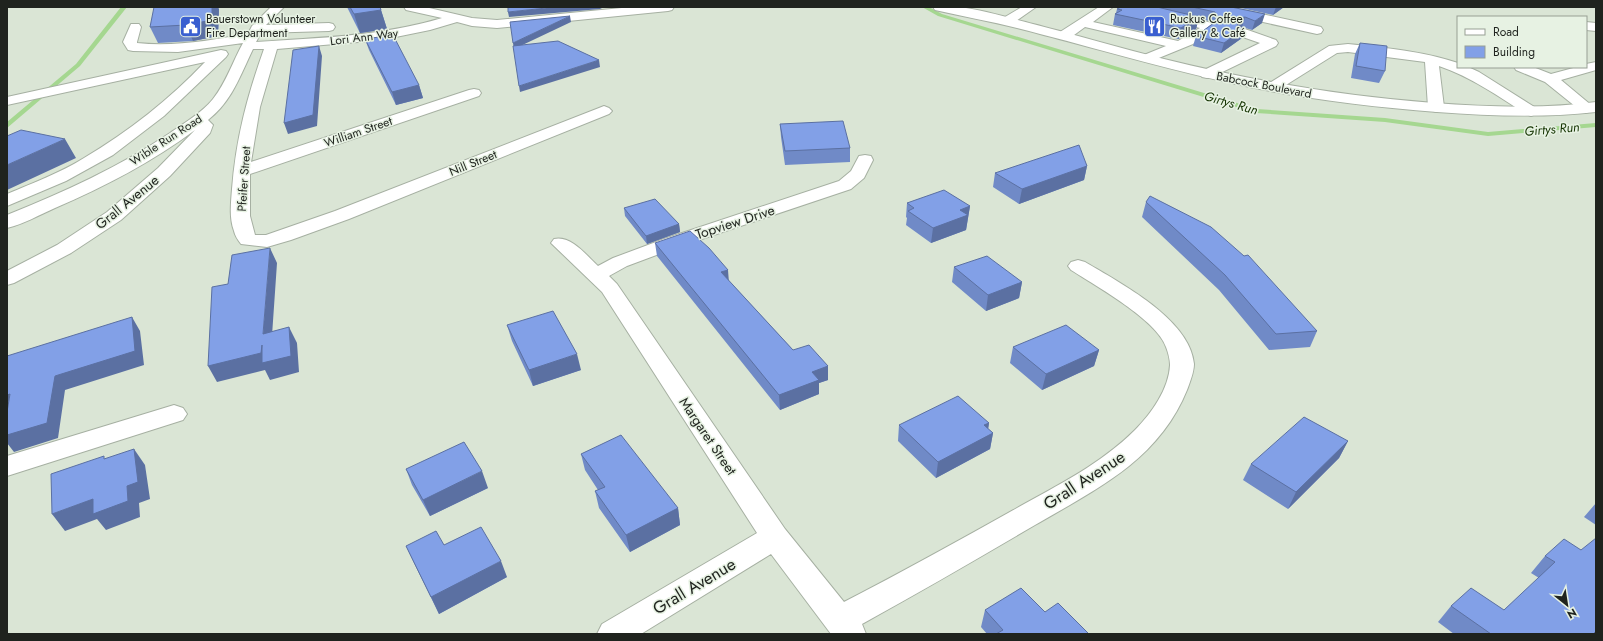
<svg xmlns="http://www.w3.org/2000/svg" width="1603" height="641" font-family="Jost,sans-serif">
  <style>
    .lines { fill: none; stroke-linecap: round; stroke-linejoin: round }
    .stream { fill: #a5d790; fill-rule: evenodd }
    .minor-casing { stroke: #a6b0a2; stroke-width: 2 }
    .major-casing { stroke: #a6b0a2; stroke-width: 2 }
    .minor { fill: #fff; fill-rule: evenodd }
    .major { fill: #fff; fill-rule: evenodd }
    .wall { fill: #708ac7 }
    .shaded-wall { fill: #5b70a2 }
    .building { fill: #82a0e7; stroke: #5b70a2 }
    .labels { text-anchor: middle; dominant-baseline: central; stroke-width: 3; stroke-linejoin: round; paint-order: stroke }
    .far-poi-label { font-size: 12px; fill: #1f231e; stroke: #e7f2e3; text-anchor: start }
    .far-street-label { font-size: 12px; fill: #1f231e; stroke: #e7f2e3 }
    .far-water-label { font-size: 13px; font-style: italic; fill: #143301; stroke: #e7f2e3 }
    .street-label { font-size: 14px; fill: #1f231e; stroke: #e7f2e3 }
    .near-street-label { font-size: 17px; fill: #1f231e; stroke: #e7f2e3 }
  </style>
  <rect width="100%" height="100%" fill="#dae5d5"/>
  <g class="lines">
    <path class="stream" d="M121,7H127L80,66L7,128V122L76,64Z
      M922,7H929L942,14L1257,109L1385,118L1488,132L1596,123V127L1488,136L1385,122L1256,113L938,16Z"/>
    <defs>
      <path id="minor" d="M271,7H284L266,25L329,23L333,24L335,27L333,30L329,31L261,33L256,42C319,38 382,36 442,18L406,10L404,7H425L472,18L497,20L632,7H674L672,10L668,11L497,28L472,26L457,22L430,30L381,40L277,49L260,107L251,162L469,90L474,89L479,90L481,93L479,96L250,174V216L255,235H266L335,211L599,108L604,106L609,108L612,111L609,114L349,219L291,240L267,247L241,244C238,240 235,236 234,231C229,218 231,202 232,189C236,138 247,97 264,49H253C240,76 232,101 208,120L213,125L210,133L170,176L121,220L71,253L14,283L7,285V271L57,245L107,212L158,168L195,130C152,162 104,187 55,208C39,215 24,224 7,228V215C64,192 119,167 170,133C184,123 202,113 213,99C226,83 233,61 243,43L178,52L133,51L128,50L123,42L131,24H139L141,27L137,42V43C175,47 211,40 248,34L252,26Z
        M1022,7H1036L1013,23H1005L1003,20L1005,17Z
        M1099,7H1113L1093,22L1178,41L1200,28L1129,10L1127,7H1147L1212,23L1214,28L1193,44L1149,62L1144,61L1142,58L1144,55L1166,46L1085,27L1070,38H1060L1059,35L1060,32Z
        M1207,7H1229L1317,26L1321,27L1323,30L1321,33L1317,34L1213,11L1209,10Z
        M1586,22L1596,23V31L1586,30Z
        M1242,28L1276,40L1278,43L1276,46L1212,77L1207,78L1202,77L1200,74L1202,71L1260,43L1237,35L1236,32L1237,29Z
        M1348,44C1385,48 1423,51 1458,63V67H1468L1479,72L1536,108L1539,111L1536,114L1531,116L1526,114C1498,96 1471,77 1439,66L1444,107L1441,110L1436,112L1431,110L1428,107L1425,62L1348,52L1337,53L1278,90L1273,91L1268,90L1266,87L1268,84L1329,46Z
        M221,50L226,51L228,54L226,57L164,116L113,155L66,181L7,206V194C33,183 60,173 84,158C128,132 170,99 205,62L7,105V97Z
        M1596,62V70L1561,80L1591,105L1594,108L1591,111L1586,113L1581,111L1545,82L1516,70L1514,67H1533L1551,74L1577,67H1586V64Z
        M865,155L871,156L873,160L864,178L851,189L678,247L627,266L609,276L617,284L785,529L844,602C902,572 960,540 1017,508C1058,485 1101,464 1135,430C1151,414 1169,389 1170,365C1170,360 1168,352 1166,347C1157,320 1096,286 1071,270L1068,266L1071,262L1078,260L1085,262C1120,283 1190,319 1194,364C1194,372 1190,382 1187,390C1175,420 1154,446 1129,466C1100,489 1066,507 1035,525C977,559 920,592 862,624L866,634H831L771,554L641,634H597L602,624L757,533L602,292L551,243L554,239C571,235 586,255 598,266L613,258L664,239L839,181L851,171L859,156Z
        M174,405L183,408L187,414L183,420L7,476V456Z"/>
      <path id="major" d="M933,7C941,7 949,6 957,7C982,9 1008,18 1033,24C1076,35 1120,48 1164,59C1253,81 1342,96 1434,103C1488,107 1542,109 1596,102V112C1543,118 1490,116 1437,112C1374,107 1312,100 1250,87C1179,73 1110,52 1040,34C1005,24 970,18 935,10Z"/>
    </defs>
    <use href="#minor" class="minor-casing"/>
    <use href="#major" class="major-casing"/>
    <use href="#minor" class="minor"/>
    <use href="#major" class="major"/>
  </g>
  <path class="wall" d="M347,7H380L381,10L387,29L360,33Z
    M1121,7H1231L1262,23L1252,30L1242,27H1240L1242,38L1221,53L1193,46L1196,36L1213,23L1212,22L1199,18L1196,29L1178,39L1113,25L1115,14L1116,13L1117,9Z
    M1236,7H1284L1273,15Z
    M219,9L218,36L193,41L158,43L150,27Z
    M365,39L419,85L423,98L396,105L369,50Z
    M1360,43L1385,71L1379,83L1351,78L1355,54Z
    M780,124L850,148V162L785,165L781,137Z
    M1087,166L1084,180L1019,204L993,187L995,173Z
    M1146,202L1317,331L1310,347L1269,350L1219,290L1142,217Z
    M907,203L970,206L966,230L931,243L906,225L907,218L906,217Z
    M624,208L679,224L680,232L647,244L625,216Z
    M655,243L728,270V280L793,350L828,366V380L819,383V394L780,410L657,256Z
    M954,267L1022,282L1019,298L986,311L952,282Z
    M507,325L581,370L533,386L512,341Z
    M1013,347L1099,350L1094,366L1042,390L1010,363Z
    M989,423L988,429L993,433L990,449L936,478L898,441L899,425Z
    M1348,441L1339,458L1288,509L1243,480L1251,464Z
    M581,454L678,508L680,525L630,552L599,508L595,491L598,490L585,470Z
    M406,469L488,488L430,516L412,485Z
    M1596,503V525L1584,517Z
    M406,546L507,577L439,614L414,563Z
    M1581,550L1593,634H1454L1438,622L1451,606L1504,610L1539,578L1531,573L1545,556Z
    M985,610L1045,612L1089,634H987L981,627Z"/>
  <path class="shaded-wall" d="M212,7H218L219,9L218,36L193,41L186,25Z
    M556,7H604L600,9L509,17L508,12Z
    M1276,7H1284L1273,15Z
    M381,10L387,29L360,33L354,14Z
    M1265,14L1262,23L1252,30L1255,21Z
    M570,16L571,22L514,49L513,43Z
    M1199,17L1196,29L1178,39L1181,28Z
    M1245,17L1242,27L1237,28V22L1240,18Z
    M1244,29L1242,38L1221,53L1224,43Z
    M319,46L322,56L317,126L288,134L284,123Z
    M599,60L600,67L520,92L519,86Z
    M419,85L423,98L396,105L392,92Z
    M65,139L76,158L7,190V165Z
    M1087,166L1084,180L1019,204L1022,189Z
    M970,206L966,230L931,243L933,228L960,210Z
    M679,224L680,232L647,244L646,236Z
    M270,248L277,263L271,350L263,334Z
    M728,270L729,283L721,272Z
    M1022,282L1019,298L986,311L988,295Z
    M132,317L140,331L144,365L65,390L58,438L14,452L7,443V435L55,376Z
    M289,327L297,343L299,372L270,380L265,370L217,382L208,366Z
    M1099,350L1094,366L1042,390L1046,374Z
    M577,354L581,370L533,386L529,370Z
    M828,366V380L819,383V394L780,410L779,395L812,372Z
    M10,394L7,412V395Z
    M989,423L987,436L993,433L990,449L936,478L938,462L984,425Z
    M1348,441L1339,458L1288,509L1296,492Z
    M134,449L145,465L150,499L139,503L140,517L106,530L97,519L65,531L52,514L127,486Z
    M482,471L488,488L430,516L423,500Z
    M678,508L680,525L630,552L626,535Z
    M501,561L507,577L439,614L431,597Z"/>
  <path class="building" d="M154,7H212V20L186,25L150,27Z
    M350,7H380L381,10L354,14Z
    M508,7H556L508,12Z
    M1121,7H1157L1199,17L1181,28L1115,14L1122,10L1117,9Z
    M1192,7H1231L1265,14L1255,21L1245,17L1240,18L1237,22L1238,26L1244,29L1224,43L1196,36L1218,20L1215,12Z
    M570,16L513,43L510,22Z
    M393,35L419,85L392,92L365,39Z
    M558,41L599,60L519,86L513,46Z
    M1360,43L1387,46L1385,71L1356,66Z
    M319,46L313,115L284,123L293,50Z
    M843,121L850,148L785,151L780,124Z
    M21,130L65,139L7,165V136Z
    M1079,145L1087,166L1022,189L995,173Z
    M944,190L970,206L960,210L968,215L933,228L908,211L914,208L907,203Z
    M1150,196L1211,227L1244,256L1248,255L1317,331L1276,334L1225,275L1146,202Z
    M655,199L679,224L646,236L624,208Z
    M690,231L709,248L728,270L721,272L793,350L809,345L828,366L812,372L819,380L779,395L655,243Z
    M270,248L263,334L289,327L291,356L262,363V345L261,353L208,366L212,287L228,284L232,255Z
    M987,256L1022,282L988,295L954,267Z
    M553,311L577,354L529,370L507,325Z
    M132,317L135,351L55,376L47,423L7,435V412L10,394L7,395V356Z
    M1066,325L1099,350L1046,374L1013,347Z
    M958,396L989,423L984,425L993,433L938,462L899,425Z
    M1304,417L1348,441L1296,492L1251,464Z
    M621,435L678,508L626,535L595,491L605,487L581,454Z
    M464,442L482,471L423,500L406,469Z
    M134,449L138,482L127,486L128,501L93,514V499L52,514L51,474L104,456V459Z
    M481,527L501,561L431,597L406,546L436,531L444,545Z
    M1596,538V631L1593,634H1491L1451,606L1471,588L1504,610L1555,562L1545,556L1564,539L1581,550Z
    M1021,588L1045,612L1058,603L1089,634H996L1003,630L985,610Z"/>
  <defs>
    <symbol id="civic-square" viewBox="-11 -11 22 22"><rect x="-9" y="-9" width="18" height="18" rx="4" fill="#395fd0" stroke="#e7f2e3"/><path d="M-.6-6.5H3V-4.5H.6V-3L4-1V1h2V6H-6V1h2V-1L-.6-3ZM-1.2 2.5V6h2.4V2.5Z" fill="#fff"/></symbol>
    <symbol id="restaurant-square" viewBox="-11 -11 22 22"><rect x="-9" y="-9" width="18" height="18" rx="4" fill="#395fd0" stroke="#e7f2e3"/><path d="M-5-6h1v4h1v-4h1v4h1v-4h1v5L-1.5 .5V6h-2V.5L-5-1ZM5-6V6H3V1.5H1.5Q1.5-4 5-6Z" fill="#fff"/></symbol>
  </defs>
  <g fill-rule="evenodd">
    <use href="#civic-square" x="178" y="14" width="25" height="25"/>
    <use href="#restaurant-square" x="1142" y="14" width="25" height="25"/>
  </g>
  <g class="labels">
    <g class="far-poi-label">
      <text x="206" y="19">Bauerstown Volunteer<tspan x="206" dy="14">Fire Department</tspan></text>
      <text x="1170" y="19">Ruckus Coffee<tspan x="1170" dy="14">Gallery &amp; Café</tspan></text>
    </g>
    <g class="far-street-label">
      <text transform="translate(364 37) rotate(-7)">Lori Ann Way</text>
      <text transform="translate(1264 85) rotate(11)">Babcock Boulevard</text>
      <text transform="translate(358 132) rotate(-19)">William Street</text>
      <text transform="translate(166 140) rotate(-33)">Wible Run Road</text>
      <text transform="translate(473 163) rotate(-22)">Nill Street</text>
      <text transform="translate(244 179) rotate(-86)">Pfeifer Street</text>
    </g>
    <g class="far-water-label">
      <text transform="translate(1231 103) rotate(16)">Girtys Run</text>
      <text transform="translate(1552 129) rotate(-5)">Girtys Run</text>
    </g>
    <g class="street-label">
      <text transform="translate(127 202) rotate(-39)">Grall Avenue</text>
      <text transform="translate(735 222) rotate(-18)">Topview Drive</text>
      <text transform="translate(708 436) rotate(56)">Margaret Street</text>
    </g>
    <g class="near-street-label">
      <text transform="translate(1084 480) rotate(-33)">Grall Avenue</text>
      <text transform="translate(694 586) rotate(-31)">Grall Avenue</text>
    </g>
  </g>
  <rect width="1603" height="641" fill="none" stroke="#1f231e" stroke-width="16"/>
  <rect x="1457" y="16" width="130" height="52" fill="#e7f2e3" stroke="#979f94"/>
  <rect x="1465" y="29" width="20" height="6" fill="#ffffff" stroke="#979f94"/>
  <text x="1493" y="36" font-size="12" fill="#1f231e">Road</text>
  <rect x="1465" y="46" width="20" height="12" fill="#82a0e7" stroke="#979f94"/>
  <text x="1493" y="56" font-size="12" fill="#1f231e">Building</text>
  <g transform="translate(1567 605) rotate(150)" stroke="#e7f2e3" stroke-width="3" paint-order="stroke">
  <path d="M0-3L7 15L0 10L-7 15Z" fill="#1f231e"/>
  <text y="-6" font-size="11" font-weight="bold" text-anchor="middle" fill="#1f231e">N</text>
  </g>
</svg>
